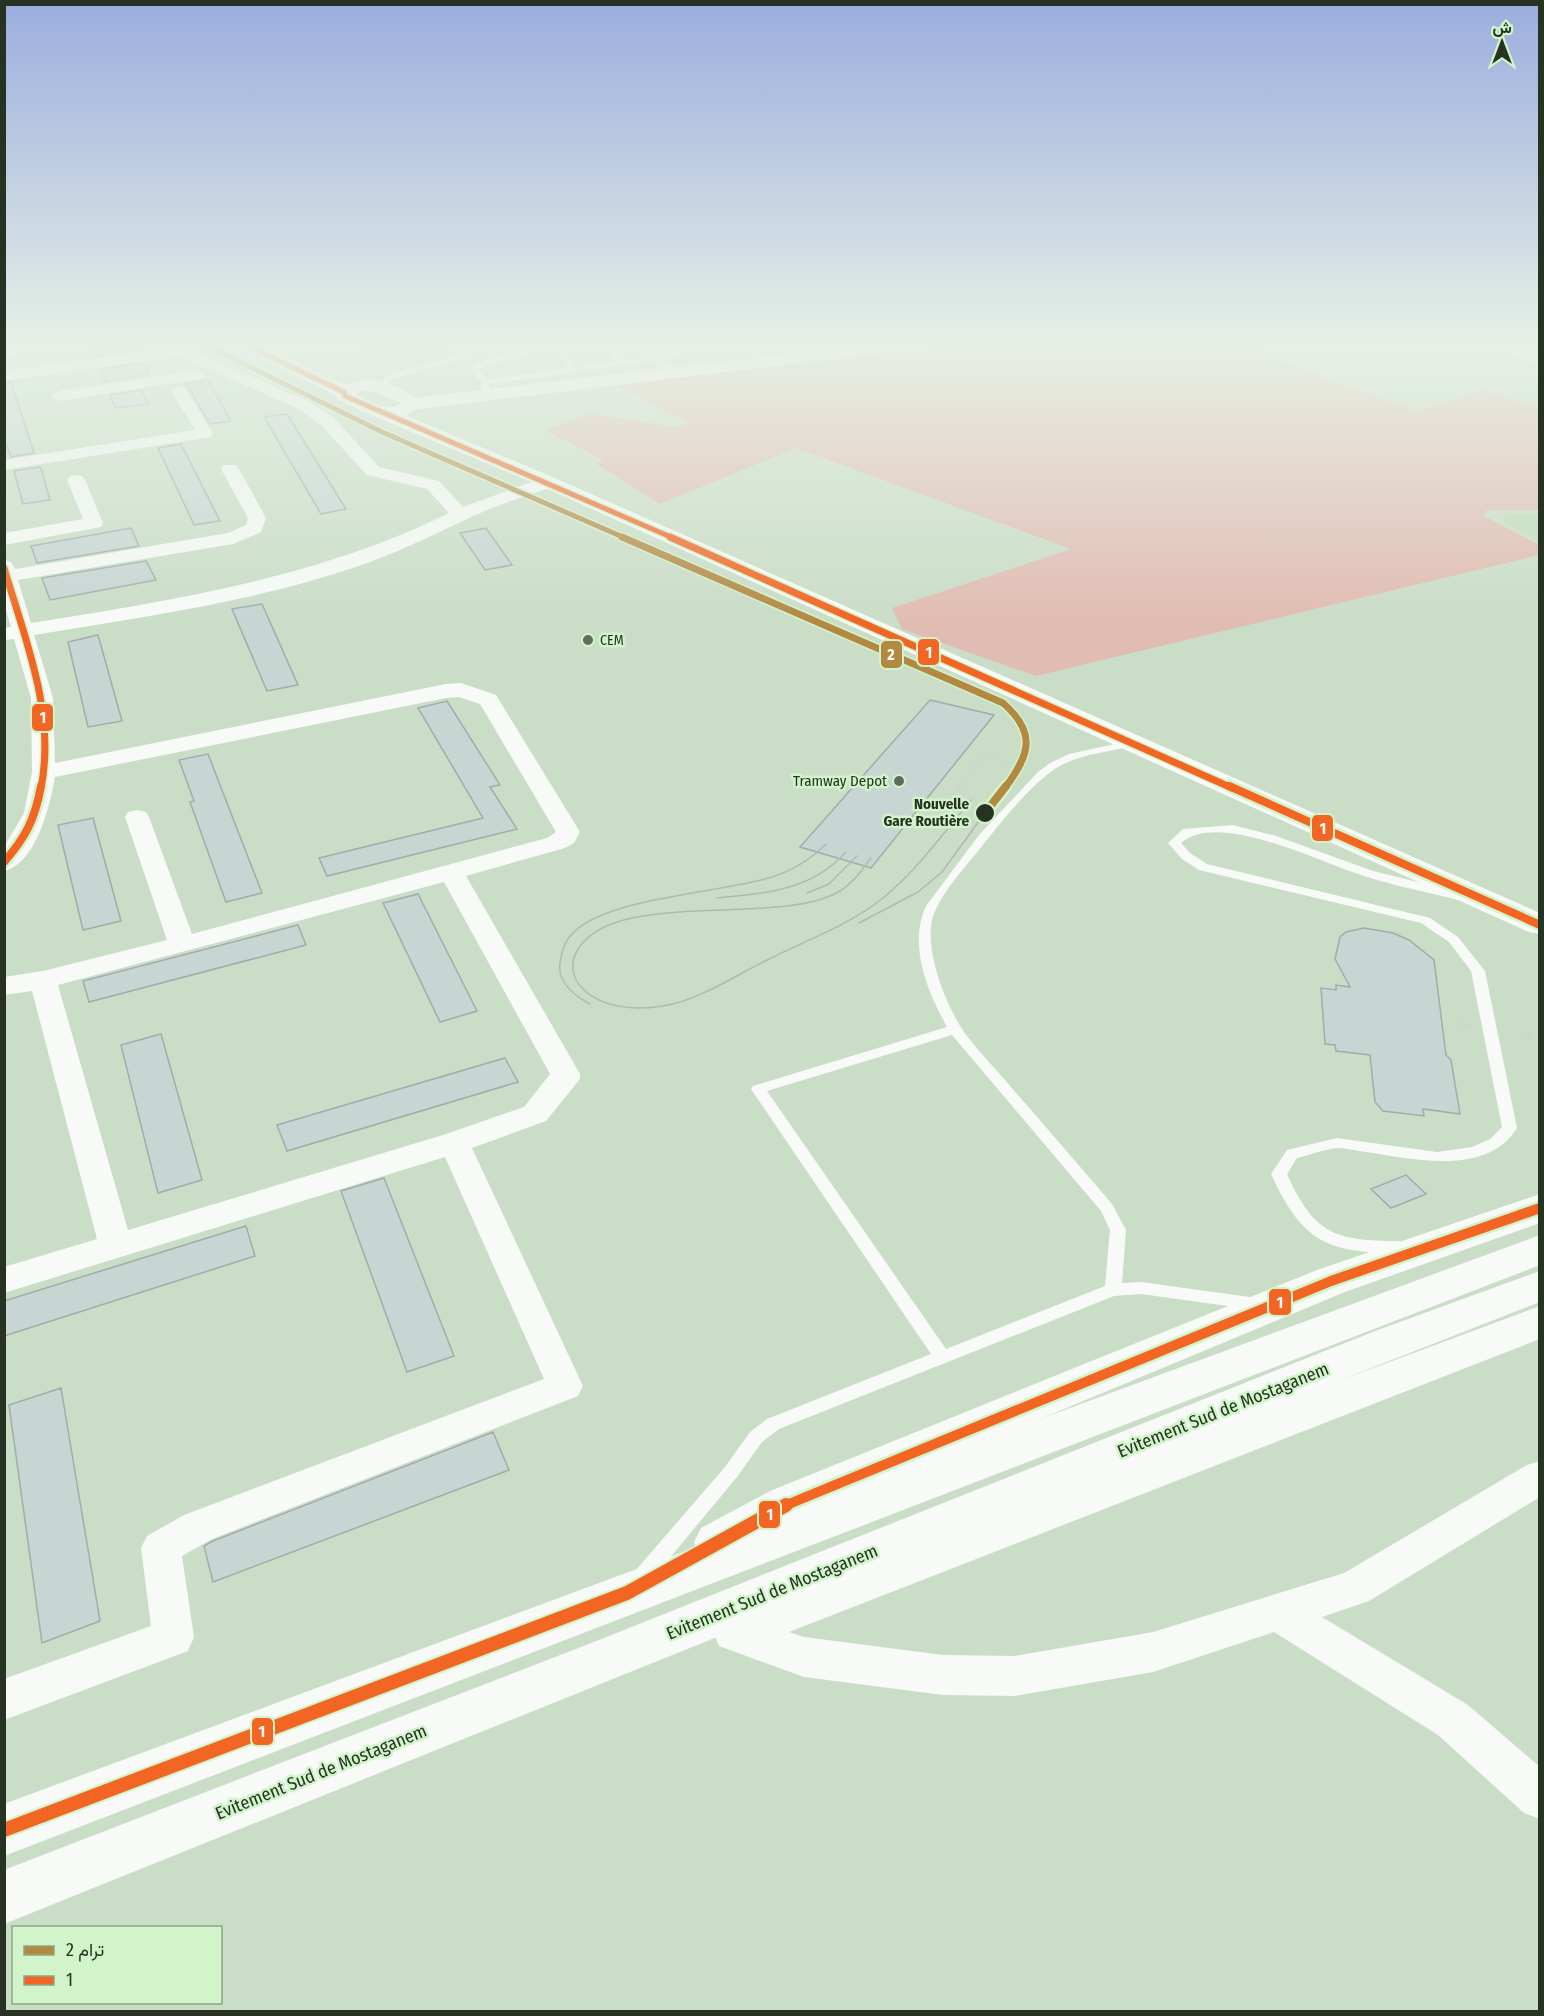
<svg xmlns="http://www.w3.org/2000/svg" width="1544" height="2016" font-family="'Fira Sans Condensed',Vazirmatn,sans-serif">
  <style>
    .built { fill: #beddb9 }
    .green { fill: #e1bcb2 }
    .building { fill: #c7d5d3; stroke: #a0adaa; stroke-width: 1.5 }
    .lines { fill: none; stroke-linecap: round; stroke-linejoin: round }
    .path-far2 { stroke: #cfd5ce; stroke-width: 2; stroke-dasharray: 3 3; stroke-linecap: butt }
    .path-far1 { stroke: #cfd5ce; stroke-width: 3; stroke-dasharray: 3 3; stroke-linecap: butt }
    .path { stroke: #cfd5ce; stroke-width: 4; stroke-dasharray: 4.5 4.5; stroke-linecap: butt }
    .lane { fill: #f7faf7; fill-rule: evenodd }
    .street { fill: #f7faf7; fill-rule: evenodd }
    .secondary { fill: #f7faf7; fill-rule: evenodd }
    .primary { fill: #f7faf7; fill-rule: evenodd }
    .highway { fill: #f7faf7; fill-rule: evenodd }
    .tram { stroke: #b4b8b3; stroke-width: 1.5 }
    .bus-1-far4-casing { stroke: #d1f4ca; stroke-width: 8 }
    .bus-1-far3-casing { stroke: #d1f4ca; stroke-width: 10 }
    .bus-1-far2-casing { stroke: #d1f4ca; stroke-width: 13 }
    .bus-1-far1-casing { stroke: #d1f4ca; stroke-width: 15 }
    .bus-1-casing { stroke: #d1f4ca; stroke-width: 18 }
    .bus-1-far4 { stroke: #f26522; stroke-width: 5 }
    .bus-1-far3 { stroke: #f26522; stroke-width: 7 }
    .bus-1-far2 { stroke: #f26522; stroke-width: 8 }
    .bus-1-far1 { stroke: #f26522; stroke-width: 10 }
    .bus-1 { stroke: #f26522; stroke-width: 14 }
    .tram-1-far2-casing { stroke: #d1f4ca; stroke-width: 8 }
    .tram-1-far1-casing { stroke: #d1f4ca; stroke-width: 10 }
    .tram-1-casing { stroke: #d1f4ca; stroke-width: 13 }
    .tram-1-far2 { stroke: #b38942; stroke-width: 5 }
    .tram-1-far1 { stroke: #b38942; stroke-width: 7 }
    .tram-1 { stroke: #b38942; stroke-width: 8 }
    .poi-dot { fill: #5f6e5c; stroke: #d1f4ca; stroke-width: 2 }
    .stop-dot { fill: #263323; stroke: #d1f4ca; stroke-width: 2 }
    .labels { text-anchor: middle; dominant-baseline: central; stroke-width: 5; stroke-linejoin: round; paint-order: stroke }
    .far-poi-label { font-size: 14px; fill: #263323; stroke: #d1f4ca; text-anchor: start }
    .poi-label { font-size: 15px; fill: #263323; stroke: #d1f4ca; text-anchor: end }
    .stop-label { font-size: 15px; font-weight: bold; fill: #263323; stroke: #d1f4ca; text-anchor: end }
    .near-street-label { font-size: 18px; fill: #263323; stroke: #d1f4ca }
    .line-badge { stroke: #d1f4ca; stroke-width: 2 }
    .badge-label { font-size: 16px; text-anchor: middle; font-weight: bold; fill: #fff }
  </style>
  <rect width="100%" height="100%" fill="#caddc7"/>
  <path class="built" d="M1503,513L1539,514V540L1503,522Z"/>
  <path class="green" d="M340,341H466L394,362Z
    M975,341H1292L1251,351L1417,411L1483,390L1539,408V510H1487L1484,516L1539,545V555L1036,676L902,629L892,608L1071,549L796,448L660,504L596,464L603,460L545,430L591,414L670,426L690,424L615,385Z"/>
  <path class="building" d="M137,344L139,350L95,356L93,350Z
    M144,363L149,373L105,382L100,369Z
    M208,380L231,421L210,424L186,383Z
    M11,382L34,453L11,457L4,438V383Z
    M142,390L148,404L115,408L110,395Z
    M287,414L346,509L321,514L264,417Z
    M181,444L220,521L194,525L158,448Z
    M39,467L41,468L50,500L23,504L14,471Z
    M131,528L139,546L37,563L31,546Z
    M486,528L512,565L485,570L460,533Z
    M146,561L156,580L50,600L42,578Z
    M262,604L298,685L267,691L232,609Z
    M98,635L122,721L88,727L68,642Z
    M930,700L994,715L871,868L800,847Z
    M447,701L500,785L490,787L517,829L327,876L319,858L483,818L418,708Z
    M208,754L262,893L226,902L190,802L194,801L179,760Z
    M93,818L121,921L83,930L58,825Z
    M418,894L477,1011L440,1022L383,903Z
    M298,925L306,945L89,1002L83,981Z
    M1364,928L1393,933L1409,940L1434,960L1446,1055L1451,1060L1460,1114L1423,1109L1424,1116L1383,1111L1375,1102L1370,1055L1336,1051L1335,1045L1325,1044L1321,988L1336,990V985L1350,987L1335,959L1340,937L1346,932Z
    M161,1034L202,1180L158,1193L121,1045Z
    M505,1058L518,1082L287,1151L277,1125Z
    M1406,1175L1426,1194L1391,1208L1371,1189Z
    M384,1178L454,1356L407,1372L341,1191Z
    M246,1226L255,1256L4,1336V1301Z
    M61,1388L100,1621L42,1643L9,1405Z
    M493,1432L509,1470L213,1582L204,1546L213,1541Z"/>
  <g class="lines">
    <path class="path-far2" d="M367,341L398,351L432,347"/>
    <path class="path-far1" d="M959,788L984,755L1025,767"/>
    <path class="path" d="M961,786L953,796L971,800L986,813
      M1456,1024L1470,1026
      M1518,1032L1533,1034"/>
    <path class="lane" d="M509,341H520L393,379L383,388L376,386L387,375Z
      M560,341H571L560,345L575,367L616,362L601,341H607L623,361L648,357L637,341H643L646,344L668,341L649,348L655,356L708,341H719L659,360L675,365L676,367L672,369L660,367L652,361L489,384V389L485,391L481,389L482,382L471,370L478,362ZM554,347L569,368L488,380L479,370L484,366Z
      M806,341H813L808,351L810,357L806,359L802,357L800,351Z
      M1133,740L1138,743L1137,745C1111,752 1082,753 1058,767C1031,784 1003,820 983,845C967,865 938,896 932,920C925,953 946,1005 964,1032C978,1051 996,1069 1011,1087C1045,1126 1079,1165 1112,1204L1126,1230L1122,1283L1141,1282L1257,1298L1263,1299L1265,1304L1263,1309L1257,1310L1141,1294L1114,1296L779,1429L762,1442L737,1477L649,1583L642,1586L635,1583L633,1577L635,1571L725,1467L750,1432L767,1419L931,1354L751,1089L753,1086L947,1027C927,991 908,945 926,906L979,835L1038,772L1050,763L1069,754ZM952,1035L1101,1211L1110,1230L1105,1286L946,1349L767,1091Z
      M1233,825L1276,836L1373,871L1462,893L1464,896L1458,900C1427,892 1395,886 1364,876C1321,863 1219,810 1181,843L1190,853L1207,864L1430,918L1458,937L1485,971L1517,1128C1487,1177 1412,1159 1366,1152C1357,1151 1347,1148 1338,1148C1325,1149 1310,1155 1297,1158L1287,1174C1314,1234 1335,1241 1399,1241L1405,1243L1407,1247L1405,1251L1399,1253C1326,1253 1302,1241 1271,1174L1287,1150L1337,1138L1437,1152L1472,1147L1490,1139L1502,1127L1471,971L1449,942L1421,923L1199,870L1182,859L1168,843L1183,829Z"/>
    <path class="street" d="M57,341H97L90,345L4,356V347Z
      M150,341H169L310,402L334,418L379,467L439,481L463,507L542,478H554L557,482L554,486C525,497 493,506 465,520C429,537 394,554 356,567C252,602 142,617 34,635L53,698L55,763L446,684L461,683L496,695L580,832L574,843L565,848L466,876L580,1074V1079L546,1121L472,1148L583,1386L578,1396L212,1539L182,1556L194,1637L188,1651L4,1720V1679L151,1626L141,1548L147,1536L184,1515L544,1379L445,1157L4,1293V1267L97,1239L32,991L4,995V977L43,971L167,940L125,817L128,812L137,810L146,812L149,817L192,934L547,838L556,832L480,704L459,697L446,698L55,777C50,805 37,863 4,871V847L24,813L32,772L31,698L14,639L4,640V628L11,627L4,603V560L11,562L15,569L228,533L246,525L248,518L221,469L224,465H236L239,469L266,518L261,532L233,544L18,580L31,623C173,600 318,578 449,513L427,489L367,475L322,426L298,408L178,356L4,381V371L163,349L152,344ZM444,882L550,1074L524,1107L443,1135L128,1230L58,985Z
      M826,341H840L836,348L838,354L835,357H825L820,348Z
      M1477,341H1498L1540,355V364L1479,344Z
      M199,370L207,375L205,378L59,401L51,396L59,391Z
      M179,386L185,388L213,433L211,437L4,470V460L195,430L171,391Z
      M76,475L82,476L85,480L103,523L101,527L4,545V533L83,519L67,480L70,476Z
      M1540,1461V1497L1369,1601L1322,1617L1468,1705L1540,1767V1819L1524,1813L1438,1735L1274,1632L1153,1672L1015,1696L943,1695L804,1677L719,1646L713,1632L719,1618L734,1613L804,1637L943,1655L1015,1656L1153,1632L1344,1573L1527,1465Z"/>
    <path class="secondary" d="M899,341H949L946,345L940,346L412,410L405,408L403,404L405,400L412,398Z"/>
    <path class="primary" d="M229,341C270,338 303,371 341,383C347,386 356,381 363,380C382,379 411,389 421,404L407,416L555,478L1540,913V934L1529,932L541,486L364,412L338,400L335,395L232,345ZM361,391L374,392L401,403C387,414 368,400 355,394Z"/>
    <path class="highway" d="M1540,1194V1223L1345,1292L1040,1419L1540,1235V1265L4,1856V1804L696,1547L694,1542L701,1528L770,1491L1317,1270Z
      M1540,1271V1302L1338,1381L1540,1306V1339L753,1646L736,1640L732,1631L4,1924V1870L599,1640L1375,1331Z"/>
    <path class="tram" d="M871,858C862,870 853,883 840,891C779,928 612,887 577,951C570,963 572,978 582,988C602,1009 637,1010 663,1006C700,1000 734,976 767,960C806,940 848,926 883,898C917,870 943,834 971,800
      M807,893L829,884L857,856
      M717,898C766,893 811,891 846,852
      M859,923L918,892L942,872L985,813
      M590,1004C575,996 557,982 560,963C562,949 565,940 575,931C613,897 720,893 772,877C794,870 810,860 826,844"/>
    <defs>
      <path id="bus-1-far4" d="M238,341L344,392L345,396L673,538"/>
      <path id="bus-1-far3" d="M670,537L1232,788
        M4,568C25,639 56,713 41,788"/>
      <path id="bus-1-far2" d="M1229,786L1540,925
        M4,862C26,837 35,819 41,786"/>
      <path id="bus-1-far1" d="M784,1506L1331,1281L1540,1208"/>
      <path id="bus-1" d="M4,1830L627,1593L786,1505"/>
    </defs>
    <use href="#bus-1-far4" class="bus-1-far4-casing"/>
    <use href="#bus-1-far3" class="bus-1-far3-casing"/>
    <use href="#bus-1-far2" class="bus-1-far2-casing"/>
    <use href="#bus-1-far1" class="bus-1-far1-casing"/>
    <use href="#bus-1" class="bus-1-casing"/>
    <use href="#bus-1-far4" class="bus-1-far4"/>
    <use href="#bus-1-far3" class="bus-1-far3"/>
    <use href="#bus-1-far2" class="bus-1-far2"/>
    <use href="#bus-1-far1" class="bus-1-far1"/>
    <use href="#bus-1" class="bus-1"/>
    <defs>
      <path id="tram-1-far2" d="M198,341L382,432L625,538"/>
      <path id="tram-1-far1" d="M622,537L1003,703C1037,733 1030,754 1005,788"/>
      <path id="tram-1" d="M985,813L1006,786"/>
    </defs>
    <use href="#tram-1-far2" class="tram-1-far2-casing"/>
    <use href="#tram-1-far1" class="tram-1-far1-casing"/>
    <use href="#tram-1" class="tram-1-casing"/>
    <use href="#tram-1-far2" class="tram-1-far2"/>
    <use href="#tram-1-far1" class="tram-1-far1"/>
    <use href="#tram-1" class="tram-1"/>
  </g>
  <linearGradient id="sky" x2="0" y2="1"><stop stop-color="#9aadde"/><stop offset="0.55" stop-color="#e7f0e6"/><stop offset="1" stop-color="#e7f0e6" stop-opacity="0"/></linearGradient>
  <rect width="1544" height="623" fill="url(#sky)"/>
  <g class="poi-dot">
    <circle cx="588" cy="640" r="6"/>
    <circle cx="899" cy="781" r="6"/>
  </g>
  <circle class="stop-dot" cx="985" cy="813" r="10"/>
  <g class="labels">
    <g class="far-poi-label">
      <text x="600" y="640">CEM</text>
    </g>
    <g class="poi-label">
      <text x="887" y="781">Tramway Depot</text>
    </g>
    <g class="stop-label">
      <text x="969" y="804">Nouvelle<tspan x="969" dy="17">Gare Routière</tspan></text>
    </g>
    <g class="near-street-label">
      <text transform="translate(1223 1410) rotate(-22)">Evitement Sud de Mostaganem</text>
      <text transform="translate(772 1592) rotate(-22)">Evitement Sud de Mostaganem</text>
      <text transform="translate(321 1772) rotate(-22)">Evitement Sud de Mostaganem</text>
    </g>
  </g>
  <g class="line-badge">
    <rect x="917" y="638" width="23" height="28" rx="6" fill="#f26522"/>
    <rect x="880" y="640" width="23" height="29" rx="6" fill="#b38942"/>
    <rect x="31" y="703" width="23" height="29" rx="6" fill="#f26522"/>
    <rect x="1311" y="814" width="23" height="28" rx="6" fill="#f26522"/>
    <rect x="1268" y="1288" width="24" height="28" rx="6" fill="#f26522"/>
    <rect x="758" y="1500" width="23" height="29" rx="6" fill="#f26522"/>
    <rect x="251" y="1717" width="23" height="29" rx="6" fill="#f26522"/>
  </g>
  <g class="badge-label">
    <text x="929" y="658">1</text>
    <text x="891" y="660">2</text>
    <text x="43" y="723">1</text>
    <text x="1323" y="834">1</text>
    <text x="1280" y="1308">1</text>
    <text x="770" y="1520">1</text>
    <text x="262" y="1737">1</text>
  </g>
  <rect width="1544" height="2016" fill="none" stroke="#263323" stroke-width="12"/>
  <rect x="12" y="1926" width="210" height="78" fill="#d1f4ca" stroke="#8da787" stroke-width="1.5"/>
  <rect x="24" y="1946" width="30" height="9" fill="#b38942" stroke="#8da787" stroke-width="1.5"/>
  <text x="66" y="1956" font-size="18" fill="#263323">ترام 2</text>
  <rect x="24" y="1976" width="30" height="9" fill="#f26522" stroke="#8da787" stroke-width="1.5"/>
  <text x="66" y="1986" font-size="18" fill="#263323">1</text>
  <g transform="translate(1502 42)" stroke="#d1f4ca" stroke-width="4.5" paint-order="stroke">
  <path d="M0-4.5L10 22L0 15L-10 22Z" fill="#263323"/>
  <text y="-9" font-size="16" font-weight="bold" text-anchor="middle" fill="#263323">ش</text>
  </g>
</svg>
